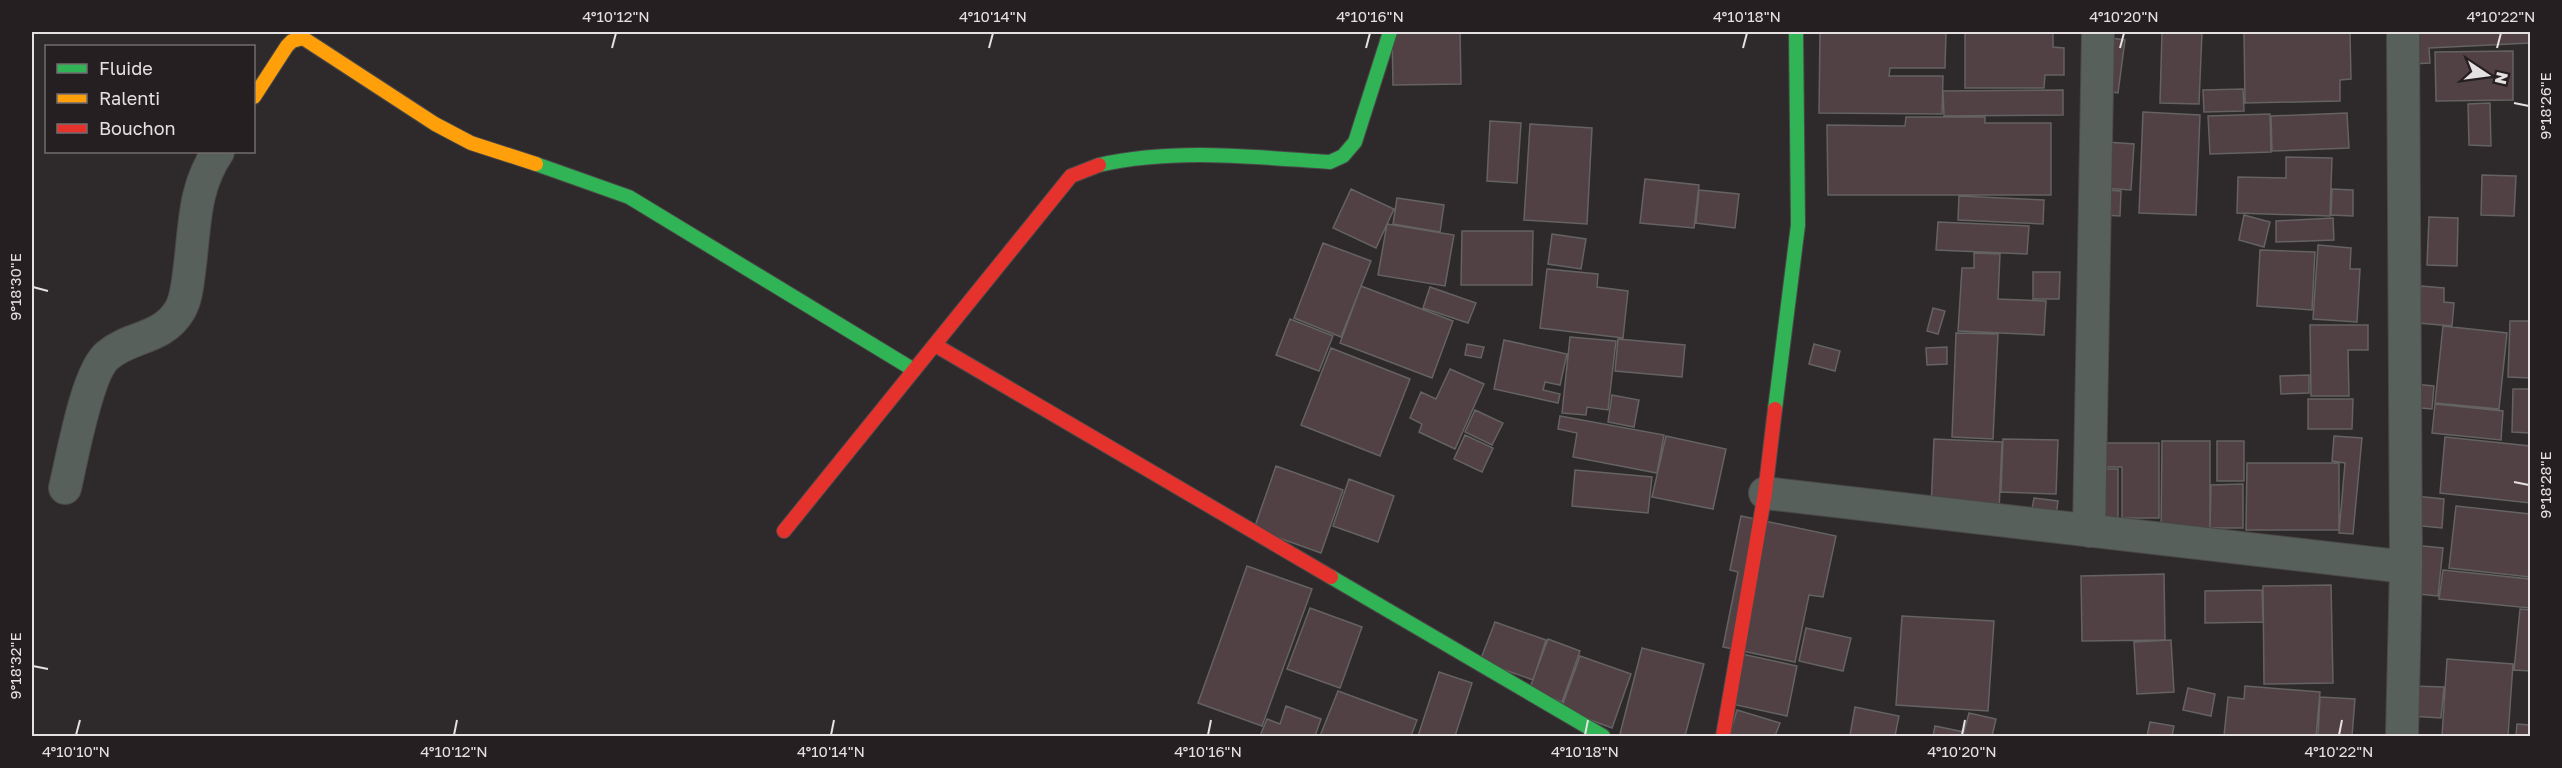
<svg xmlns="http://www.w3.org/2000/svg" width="2562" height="768" font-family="'Golos Text',sans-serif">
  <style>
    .building { fill: #514145; stroke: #646262; stroke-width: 1.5 }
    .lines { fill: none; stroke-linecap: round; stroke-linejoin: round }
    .street-casing { stroke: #4a4848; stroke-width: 34 }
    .fast-casing { stroke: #4a4848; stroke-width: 16 }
    .slow-casing { stroke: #4a4848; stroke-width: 16 }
    .jam-casing { stroke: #4a4848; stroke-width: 16 }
    .street { stroke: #58605c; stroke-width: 32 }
    .fast { stroke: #30b455; stroke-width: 14 }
    .slow { stroke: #ff9f0a; stroke-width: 14 }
    .jam { stroke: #e5322d; stroke-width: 14 }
    .ticks { fill: none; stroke: #e5e1e2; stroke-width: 2 }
    .neatline { fill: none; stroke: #e5e1e2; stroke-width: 2 }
    .ticks-label { font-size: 15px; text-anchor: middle; fill: #e5e1e2 }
  </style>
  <rect width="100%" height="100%" fill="#2e2a2b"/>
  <path class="building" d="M1392,32H1460L1461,84L1393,85Z
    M1820,32H1946L1945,68H1890L1889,76H1943L1942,114L1819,113Z
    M1965,32H2053V47L2064,48V75H2045L2044,88H1965Z
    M2162,32H2202L2199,104L2160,103Z
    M2244,32H2350L2351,79L2340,80V101L2245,103Z
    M2411,32H2530V43L2429,48L2430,63L2413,64Z
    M2097,36L2125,40L2118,93L2090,89Z
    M2513,51V100L2436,101L2435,52Z
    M2243,89L2244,111L2204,112L2203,90Z
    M2063,90V115L1944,116L1943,91Z
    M2490,103L2491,146L2469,145L2468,104Z
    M2143,112L2200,115L2196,215L2139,213Z
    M2347,113L2349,148L2272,151L2271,116Z
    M2270,114L2271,152L2210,154L2208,116Z
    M1906,117H1985V123H2051V195H1828L1827,125L1905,126Z
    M1490,121L1521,123L1517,183L1487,181Z
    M1530,124L1592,128L1587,224L1524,220Z
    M2107,142L2134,144L2131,190L2103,188Z
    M2286,157L2332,158L2330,216L2237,213L2238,177L2286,178Z
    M2482,175L2516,176L2514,216L2481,215Z
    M1645,179L1699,185L1694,228L1640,223Z
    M1351,189L1394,209L1376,248L1333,228Z
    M2332,189L2353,190V216L2331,215Z
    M1699,190L1739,194L1735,228L1696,223Z
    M2105,190L2121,191L2120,216L2103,215Z
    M1959,196L2044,200L2043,224L1958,220Z
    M1397,198L1444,205L1440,232L1393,224Z
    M2244,215L2270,222L2264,247L2239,240Z
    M2429,217L2458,218L2457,266L2427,265Z
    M2333,218L2334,240L2276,242V221Z
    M1938,222L2029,226L2027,254L1936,250Z
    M1387,224L1454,235L1445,286L1378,275Z
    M1462,231H1533L1532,285H1461Z
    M1552,234L1586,239L1581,269L1548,264Z
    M1323,243L1371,261L1341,337L1294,318Z
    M2318,245L2351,248L2350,269H2360L2357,322L2313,319Z
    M2260,250L2315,252L2312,310L2257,306Z
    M1974,253L2000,254L1998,299L2046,301L2044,335L1958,331L1962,268H1974Z
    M1547,269L1598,274L1597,287L1628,291L1623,338L1540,328Z
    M2033,272H2060L2059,299H2033Z
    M1361,286L1453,321L1432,378L1340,343Z
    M2421,286L2444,288V302L2454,303L2452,326L2418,323Z
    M1430,287L1476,303L1468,323L1423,308Z
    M1933,308L1945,311L1938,334L1927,331Z
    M1290,319L1333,336L1319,371L1276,355Z
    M2510,321H2530V378L2508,377Z
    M2310,325H2368V350H2348L2349,396H2311Z
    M2443,326L2507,333L2499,409L2435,403Z
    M1956,333L1998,334L1993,439L1952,437Z
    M1570,337L1616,341L1608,410L1587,407L1586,415L1562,413Z
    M1618,339L1685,345L1682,377L1615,371Z
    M1504,340L1567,354L1560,385L1545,382L1543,390L1560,394L1558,403L1494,389Z
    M1467,344L1484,347L1481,358L1465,355Z
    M1814,344L1840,351L1835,371L1809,364Z
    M1947,347V364L1927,365L1926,348Z
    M1331,348L1410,379L1380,456L1301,425Z
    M1450,369L1484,384L1455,449L1419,432L1422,424L1410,418L1421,392L1436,399Z
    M2309,375V393L2281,394L2280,376Z
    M2413,384L2434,386L2432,409L2410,407Z
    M2513,389H2530V433L2512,432Z
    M1612,395L1639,400L1634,427L1608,422Z
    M2308,399H2353L2352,429H2308Z
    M2435,404L2503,411L2501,440L2432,433Z
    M1475,410L1503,423L1492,445L1465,432Z
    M1560,416L1664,435L1657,473L1573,457L1577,433L1558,429Z
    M1465,435L1493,448L1482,472L1454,459Z
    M1666,436L1726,449L1713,509L1652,497Z
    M2334,436L2362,438L2353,534L2339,533L2345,463L2332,461Z
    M2445,437L2530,446V503L2440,493Z
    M1934,439L2002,442L1999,511L1931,508Z
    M2003,439L2058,440L2056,494L2001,492Z
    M2162,441H2210V533L2161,532Z
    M2217,441H2244V481H2217Z
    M2104,443H2159V518H2122V467H2104Z
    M2247,463H2339V530H2246Z
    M1276,466L1343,490L1321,553L1254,529Z
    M2094,469H2118V530H2093Z
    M1575,470L1652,477L1648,513L1572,506Z
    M1349,479L1394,496L1378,542L1333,526Z
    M2243,484V528H2210L2211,485Z
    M2415,496L2444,499L2442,528L2412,525Z
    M2034,498L2058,501L2055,524L2030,520Z
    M2456,506L2530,514V577L2449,568Z
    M1741,516L1836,536L1823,597L1809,595L1795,662L1723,647L1738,572L1730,570Z
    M2413,545L2443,548L2438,596L2408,593Z
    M1247,566L1312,589L1262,726L1198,703Z
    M2443,570L2530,579V608L2439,599Z
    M2164,574L2165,640L2082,641L2081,576Z
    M2331,585L2333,683L2264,684L2263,586Z
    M2262,590L2263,622L2205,623V591Z
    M1310,608L1362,627L1340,688L1287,669Z
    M2520,609L2530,610V671L2514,670Z
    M1902,616L1994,621L1988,711L1896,705Z
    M1495,622L1546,640L1533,680L1480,661Z
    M1806,628L1851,638L1843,671L1799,661Z
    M1548,639L1580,651L1562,702L1529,690Z
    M2171,640L2174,692L2137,694L2134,642Z
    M1642,648L1704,664L1685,736H1630L1620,734Z
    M1737,653L1797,666L1787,716L1727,703Z
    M1580,656L1631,674L1612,728L1561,709Z
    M2447,659L2513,664L2508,736H2442Z
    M1439,672L1472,683L1455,736H1418Z
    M2245,686L2320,692L2316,736H2224L2228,697L2244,699Z
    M2412,686L2444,687L2441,718L2410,716Z
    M2188,688L2215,694L2211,716L2183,710Z
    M1338,691L1417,720L1411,736H1320Z
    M2320,697L2355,699L2352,736H2318Z
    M1286,706L1321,719L1315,736H1260L1267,719L1280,724Z
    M1855,707L1899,716L1895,736L1850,735Z
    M1737,710L1780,723L1775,736H1729Z
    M1969,713L1996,719L1992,736H1933L1935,726L1964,732Z
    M2150,722L2174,726L2172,736H2147Z
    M2517,724L2530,725V736H2516Z"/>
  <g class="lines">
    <defs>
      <path id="street" d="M65,488C72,459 87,371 108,355C132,335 162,340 180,310C187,298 188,279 190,265C195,224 194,187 218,152
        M1765,493L2406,567
        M2089,531L2098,32
        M2402,736L2406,567L2403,32"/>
      <path id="fast" d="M536,164L629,197L914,370
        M1099,165C1175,148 1253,157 1330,162L1343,156L1355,142L1390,32
        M1775,409L1798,225L1796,32
        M1331,577L1603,736"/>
      <path id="slow" d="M254,97L287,46L292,41L303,38L435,124L471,143L536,164"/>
      <path id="jam" d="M935,345L1331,577
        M784,531L1071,176L1099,165
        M1723,736L1765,493L1775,409"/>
    </defs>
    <use href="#street" class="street-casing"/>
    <use href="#fast" class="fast-casing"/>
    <use href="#slow" class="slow-casing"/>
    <use href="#jam" class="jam-casing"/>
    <use href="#street" class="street"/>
    <use href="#fast" class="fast"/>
    <use href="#slow" class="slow"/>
    <use href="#jam" class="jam"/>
  </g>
  <path class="ticks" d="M612,48L616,33M989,48L993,33M1366,48L1370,33M1743,48L1747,33M2120,48L2124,33M2497,48L2501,33M2514,103L2529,106M33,287L48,291M2514,482L2529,485M33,666L48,669M76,735L80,720M454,735L457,720M831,735L834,720M1208,735L1211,720M1585,735L1588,720M1962,735L1965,720M2339,735L2342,720"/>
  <rect width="2562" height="768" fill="none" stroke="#251f21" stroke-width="66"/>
  <rect x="45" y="45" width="210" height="108" fill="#251f21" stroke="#726d6e" stroke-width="1.5"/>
  <rect x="57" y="64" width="30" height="9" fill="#30b455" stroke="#726d6e" stroke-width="1.5"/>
  <text x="99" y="75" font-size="18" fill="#e5e1e2">Fluide</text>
  <rect x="57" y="94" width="30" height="9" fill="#ff9f0a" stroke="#726d6e" stroke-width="1.5"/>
  <text x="99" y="105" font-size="18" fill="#e5e1e2">Ralenti</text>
  <rect x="57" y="124" width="30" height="9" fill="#e5322d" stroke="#726d6e" stroke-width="1.5"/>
  <text x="99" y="135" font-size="18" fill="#e5e1e2">Bouchon</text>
  <g transform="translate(2487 75) rotate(103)" stroke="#251f21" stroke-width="4.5" paint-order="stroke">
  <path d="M0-4.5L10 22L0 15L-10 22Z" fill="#e5e1e2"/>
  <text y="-9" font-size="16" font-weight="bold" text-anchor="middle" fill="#e5e1e2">N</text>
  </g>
  <rect x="33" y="33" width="2496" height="702" class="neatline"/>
  <g class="ticks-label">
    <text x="616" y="22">4°10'12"N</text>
    <text x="993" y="22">4°10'14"N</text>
    <text x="1370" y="22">4°10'16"N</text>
    <text x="1747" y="22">4°10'18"N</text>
    <text x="2124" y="22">4°10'20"N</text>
    <text x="2501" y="22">4°10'22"N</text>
    <text transform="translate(2546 106) rotate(-90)" y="5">9°18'26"E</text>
    <text transform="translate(16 287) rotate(-90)" y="5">9°18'30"E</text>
    <text transform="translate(2546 485) rotate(-90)" y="5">9°18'28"E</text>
    <text transform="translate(16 666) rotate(-90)" y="5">9°18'32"E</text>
    <text x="76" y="757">4°10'10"N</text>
    <text x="454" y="757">4°10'12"N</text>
    <text x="831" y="757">4°10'14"N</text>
    <text x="1208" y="757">4°10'16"N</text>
    <text x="1585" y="757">4°10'18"N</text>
    <text x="1962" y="757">4°10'20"N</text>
    <text x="2339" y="757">4°10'22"N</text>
  </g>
</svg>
